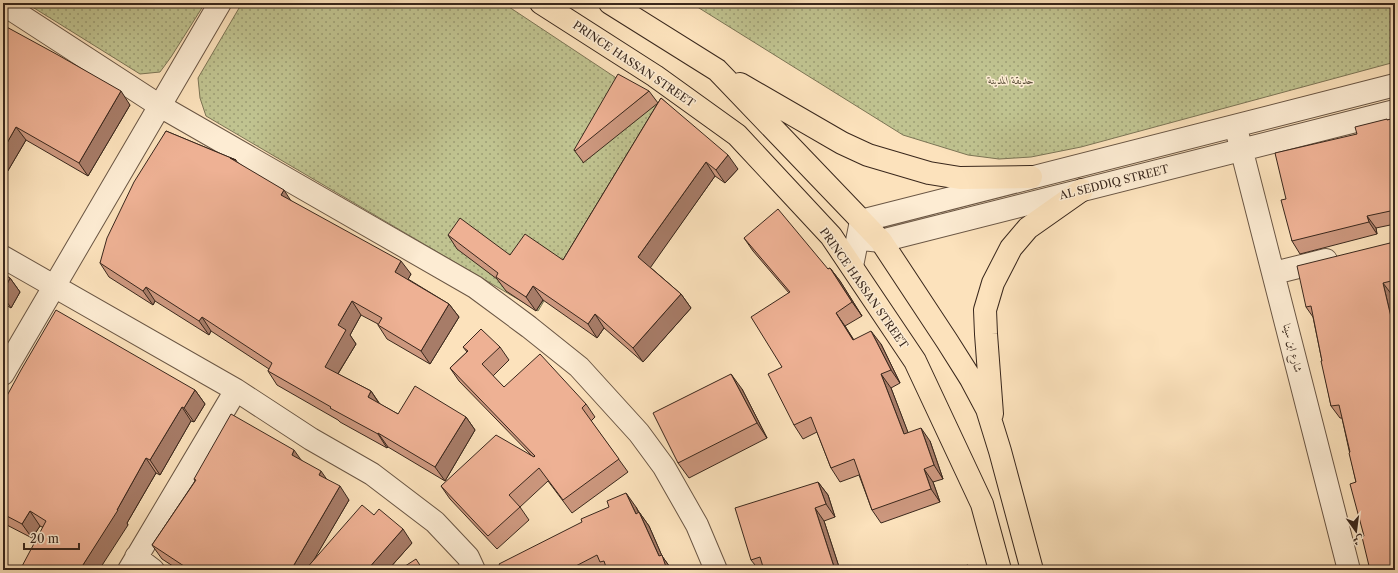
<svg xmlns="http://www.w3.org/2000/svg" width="1398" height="573" font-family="'Libre Caslon Text',Amiri,serif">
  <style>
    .green { fill: url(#green-dots); stroke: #7c7556 }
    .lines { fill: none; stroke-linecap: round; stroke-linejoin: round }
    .street-casing { stroke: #6a5644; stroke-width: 24 }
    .primary-casing { stroke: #39271c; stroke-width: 24 }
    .street { stroke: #fdecd3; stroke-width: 22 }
    .primary { stroke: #fce2bc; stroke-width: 22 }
    .wall { fill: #cd987f; stroke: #39271c }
    .shaded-wall { fill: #a77c68; stroke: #39271c }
    .building { fill: #eeb194; stroke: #39271c }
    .labels { text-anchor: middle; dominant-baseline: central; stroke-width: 3; stroke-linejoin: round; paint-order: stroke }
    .street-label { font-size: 11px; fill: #39271c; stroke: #fdecd3 }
    .park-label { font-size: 11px; font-style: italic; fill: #5b4e39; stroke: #fdecd3 }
  </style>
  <defs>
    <pattern id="green-dots" width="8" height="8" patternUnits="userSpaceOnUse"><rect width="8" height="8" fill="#c0c390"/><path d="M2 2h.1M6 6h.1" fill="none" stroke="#9d9e75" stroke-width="1.8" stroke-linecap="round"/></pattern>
  </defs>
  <rect width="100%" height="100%" fill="#fce2bc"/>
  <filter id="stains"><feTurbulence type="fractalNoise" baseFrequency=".005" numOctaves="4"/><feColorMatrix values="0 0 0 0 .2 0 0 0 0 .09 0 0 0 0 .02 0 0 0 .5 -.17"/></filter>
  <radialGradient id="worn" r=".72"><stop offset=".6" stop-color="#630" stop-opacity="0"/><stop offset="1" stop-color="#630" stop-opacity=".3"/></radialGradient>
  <path class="green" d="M26,3H205L171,57L160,72L140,74Z
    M242,3H503L660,107L538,311L206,116L200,98L198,78Z
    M691,3H1395V62L1081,147L1031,157L999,159L968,155L903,135Z"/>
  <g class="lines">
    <defs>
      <path id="street" d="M3,4L160,106L475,287L529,327L579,367L639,433L664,467L697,525L716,570
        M1238,136L1349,570
        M862,239L881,241L1395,111
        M3,257L236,390L311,439L372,474L435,522L468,557L474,570
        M852,266L861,221L1395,85
        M1274,273L1326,260
        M3,374L220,3
        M136,557L153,570
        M129,570L236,390"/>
      <path id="primary" d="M541,3L655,76L737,135L831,236L915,361L982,504L1000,570
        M610,3L717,70L881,241L947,341L971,379L987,409L1000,451L1032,570
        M740,84L842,143L868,155L929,173L960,178L1031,177
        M992,414L986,334L985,310L993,283L1011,248L1028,228L1082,190"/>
    </defs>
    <use href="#street" class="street-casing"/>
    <use href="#primary" class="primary-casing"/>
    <use href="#street" class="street"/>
    <use href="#primary" class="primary"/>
  </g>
  <path class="wall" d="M3,25L130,105L88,176L26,140L6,174L3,173Z
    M649,91L658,103L583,163V162L574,150Z
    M661,98L738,169L725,183L715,176L650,267L681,294L691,308L643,362L604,328L597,338L543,300L536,311L506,291L497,279L457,249L448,235L510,255L563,260Z
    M1395,118V224L1376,228L1377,234L1300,254L1292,241L1286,199L1357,134L1388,120Z
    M166,131L236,160L237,162L291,201L411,274L408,279L449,304L459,317L430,364L387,339L378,325V324L361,315L350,335L356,344L338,374L371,391L380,404L398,414L466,417L475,430L445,481L388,447L387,448L340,422L338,420L277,385L268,371L269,369L211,331L209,335L155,301L153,305L109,277L100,263Z
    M744,238L828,269L830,268L840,281L862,316L845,326L854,340L881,344L900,383L891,388L908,433L930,441L943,479L933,482L940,502L881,523L872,510L859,475L840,482L831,468L817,432L803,439L794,425L782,367L789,293L753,251Z
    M1395,240V294L1392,295L1364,536L1356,482L1342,418H1340L1331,406L1322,361L1313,317L1306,307L1390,243Z
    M3,274L10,278L20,292L11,308L4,304L3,305Z
    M463,347H500L509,360L493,376L504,387L586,404L595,417L591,421L628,472L572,513L548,481L520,507L529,520L497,549L450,499L441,486L533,457L459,381L450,368L467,352Z
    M742,389L767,438L689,478L678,463Z
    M195,390L205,404L194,422L191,421L160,475L156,473L127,523L128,525L42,527L40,526L32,538L3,523V403Z
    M301,460L326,479L349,500L314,559L374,515L412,543L388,570H179L162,559L152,545L195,481L194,479Z
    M818,482L828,495L835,517L824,521L840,570H759L751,560Z
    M636,507L639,512L649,526L662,556L672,570H502Z"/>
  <path class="shaded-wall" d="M121,91L130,105L88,176L79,163Z
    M16,127L26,140L6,174L3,170V150Z
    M728,155L738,169L725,183L716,170Z
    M706,162L715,176L648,271L638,257Z
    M284,190L293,204L281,195Z
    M1367,216L1376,228L1377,234L1369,222Z
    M401,261L411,274L405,285L395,272Z
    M830,268L840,281L862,316L852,302Z
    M10,278L20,292L11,308L3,296V292Z
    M1383,283L1392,295L1395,310V334Z
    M533,286L543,300L536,311L526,297Z
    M146,287L155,301L153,305L143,291Z
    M681,294L691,308L643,362L633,348Z
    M352,301L361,315L350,335L356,344L334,380L325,367L338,325Z
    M449,304L459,317L430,364L421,351Z
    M836,313L845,326L862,354L853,340Z
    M595,314L604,328L597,338L588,324Z
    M202,317L211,331L209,335L199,321Z
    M871,331L881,344L900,383L891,370Z
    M731,374L742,389L767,438L757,423Z
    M881,374L891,388L914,448L904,434Z
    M195,390L205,404L194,422L184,408Z
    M371,391L380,405L368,397Z
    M182,407L191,421L160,475L150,460Z
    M466,417L475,430L445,481L435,467Z
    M921,428L930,441L943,479L934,465Z
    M378,433L388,447L387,448L378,434Z
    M294,450L304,464L292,455Z
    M146,458L156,473L127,523L128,525L99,570H82L81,568L117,510Z
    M924,469L933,482L940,502L931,489Z
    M321,471L330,484L319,475Z
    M818,482L828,495L835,517L826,504Z
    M340,486L349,500L308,570H291Z
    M626,493L636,507L646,528L636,514Z
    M815,508L824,521L840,570H835Z
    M30,511L40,526L32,538L22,524Z
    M639,512L649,526L662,556L672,570H667L659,556Z
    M403,529L412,543L388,570H367Z"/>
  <path class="building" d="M3,25L58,55L121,91L79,163L16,127L3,150Z
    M618,74L649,91L575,151L574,150Z
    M661,98L728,155L716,170L706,162L638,257L681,294L633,348L595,314L588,324L533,286L526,297L496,277L498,273L448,235L460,218L510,255L525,234L563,260Z
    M1395,118V210L1367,216L1369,222L1292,241L1281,200L1286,199L1275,153L1357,134L1355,127L1387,119V120Z
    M166,131L236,160L230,158L284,190L281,195L401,261L395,272L449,304L421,351L378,325L382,318L352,301L338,325L346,330L325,367L371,391L368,397L398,414L415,386L466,417L435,467L378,433V434L330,408L331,407L268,371L272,363L202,317L199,321L146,287L143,291L100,263L107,238L134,182Z
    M778,209L828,269L830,268L852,302L836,313L853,340L871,331L891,370L881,374L904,434L921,428L934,465L924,469L931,489L872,510L854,459L831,468L811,417L794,425L768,374L782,367L751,317L790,292L744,238Z
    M1395,240V280L1383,283L1395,334V570H1370L1362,537L1364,536L1350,484L1356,482L1349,453L1350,452L1339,405L1331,406L1321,361H1322L1311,306L1306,307L1297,266L1390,243Z
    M3,274L10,278L3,292Z
    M56,310L195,390L184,408L182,407L150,460L146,458L117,510H118L81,568L83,569L82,570H20L46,521L30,511L22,524L3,514V403L21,370Z
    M481,329L500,347L482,364L504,387L540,354L586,404L582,408L619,459L563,500L539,468L509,495L520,507L488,536L441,486L496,435L534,457L535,456L450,368L468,351L463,347Z
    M731,374L757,423L678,463L653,413Z
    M231,414L294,450L292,455L321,471L319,475L340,486L291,570H190L152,545L196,480L194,479Z
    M818,482L826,504L815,508L835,570H764L760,557L751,560L735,508Z
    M626,493L636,514L639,512L659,556L662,555L667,570H607L604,561L600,562L597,555L572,568L573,570H502L499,564L582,522L581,519L609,507L607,501Z
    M362,505L374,515L379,509L403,529L367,570H305Z
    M416,559L423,570H399Z
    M968,565L970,570H950Z"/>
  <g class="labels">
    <g class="street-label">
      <text transform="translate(634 64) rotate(34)">PRINCE HASSAN STREET</text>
      <text transform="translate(1114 182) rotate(-14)">AL SEDDIQ STREET</text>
      <text transform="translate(864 288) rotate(55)">PRINCE HASSAN STREET</text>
      <text transform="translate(1293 348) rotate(76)">شارع ابن سينا</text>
    </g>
    <g class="park-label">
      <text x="1011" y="80">حديقة المدينة</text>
    </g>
  </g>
  <rect width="1398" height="573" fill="none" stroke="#fce2bc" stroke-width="16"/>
  <rect x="4" y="4" width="1390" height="565" fill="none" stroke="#39271c" stroke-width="2"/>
  <rect x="8" y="8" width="1382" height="557" fill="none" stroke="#39271c"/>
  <g transform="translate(1356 531) rotate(166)" stroke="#fdecd3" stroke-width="3" paint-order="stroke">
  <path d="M0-3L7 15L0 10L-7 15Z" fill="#39271c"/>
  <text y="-6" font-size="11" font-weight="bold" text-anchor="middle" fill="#39271c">ش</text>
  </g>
  <path d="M24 543v6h55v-6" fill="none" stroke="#39271c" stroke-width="2"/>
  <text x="30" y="543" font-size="12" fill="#39271c" stroke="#fdecd3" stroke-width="3" paint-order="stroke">20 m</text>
  <rect width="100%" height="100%" filter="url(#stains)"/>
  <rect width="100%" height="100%" fill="url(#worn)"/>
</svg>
